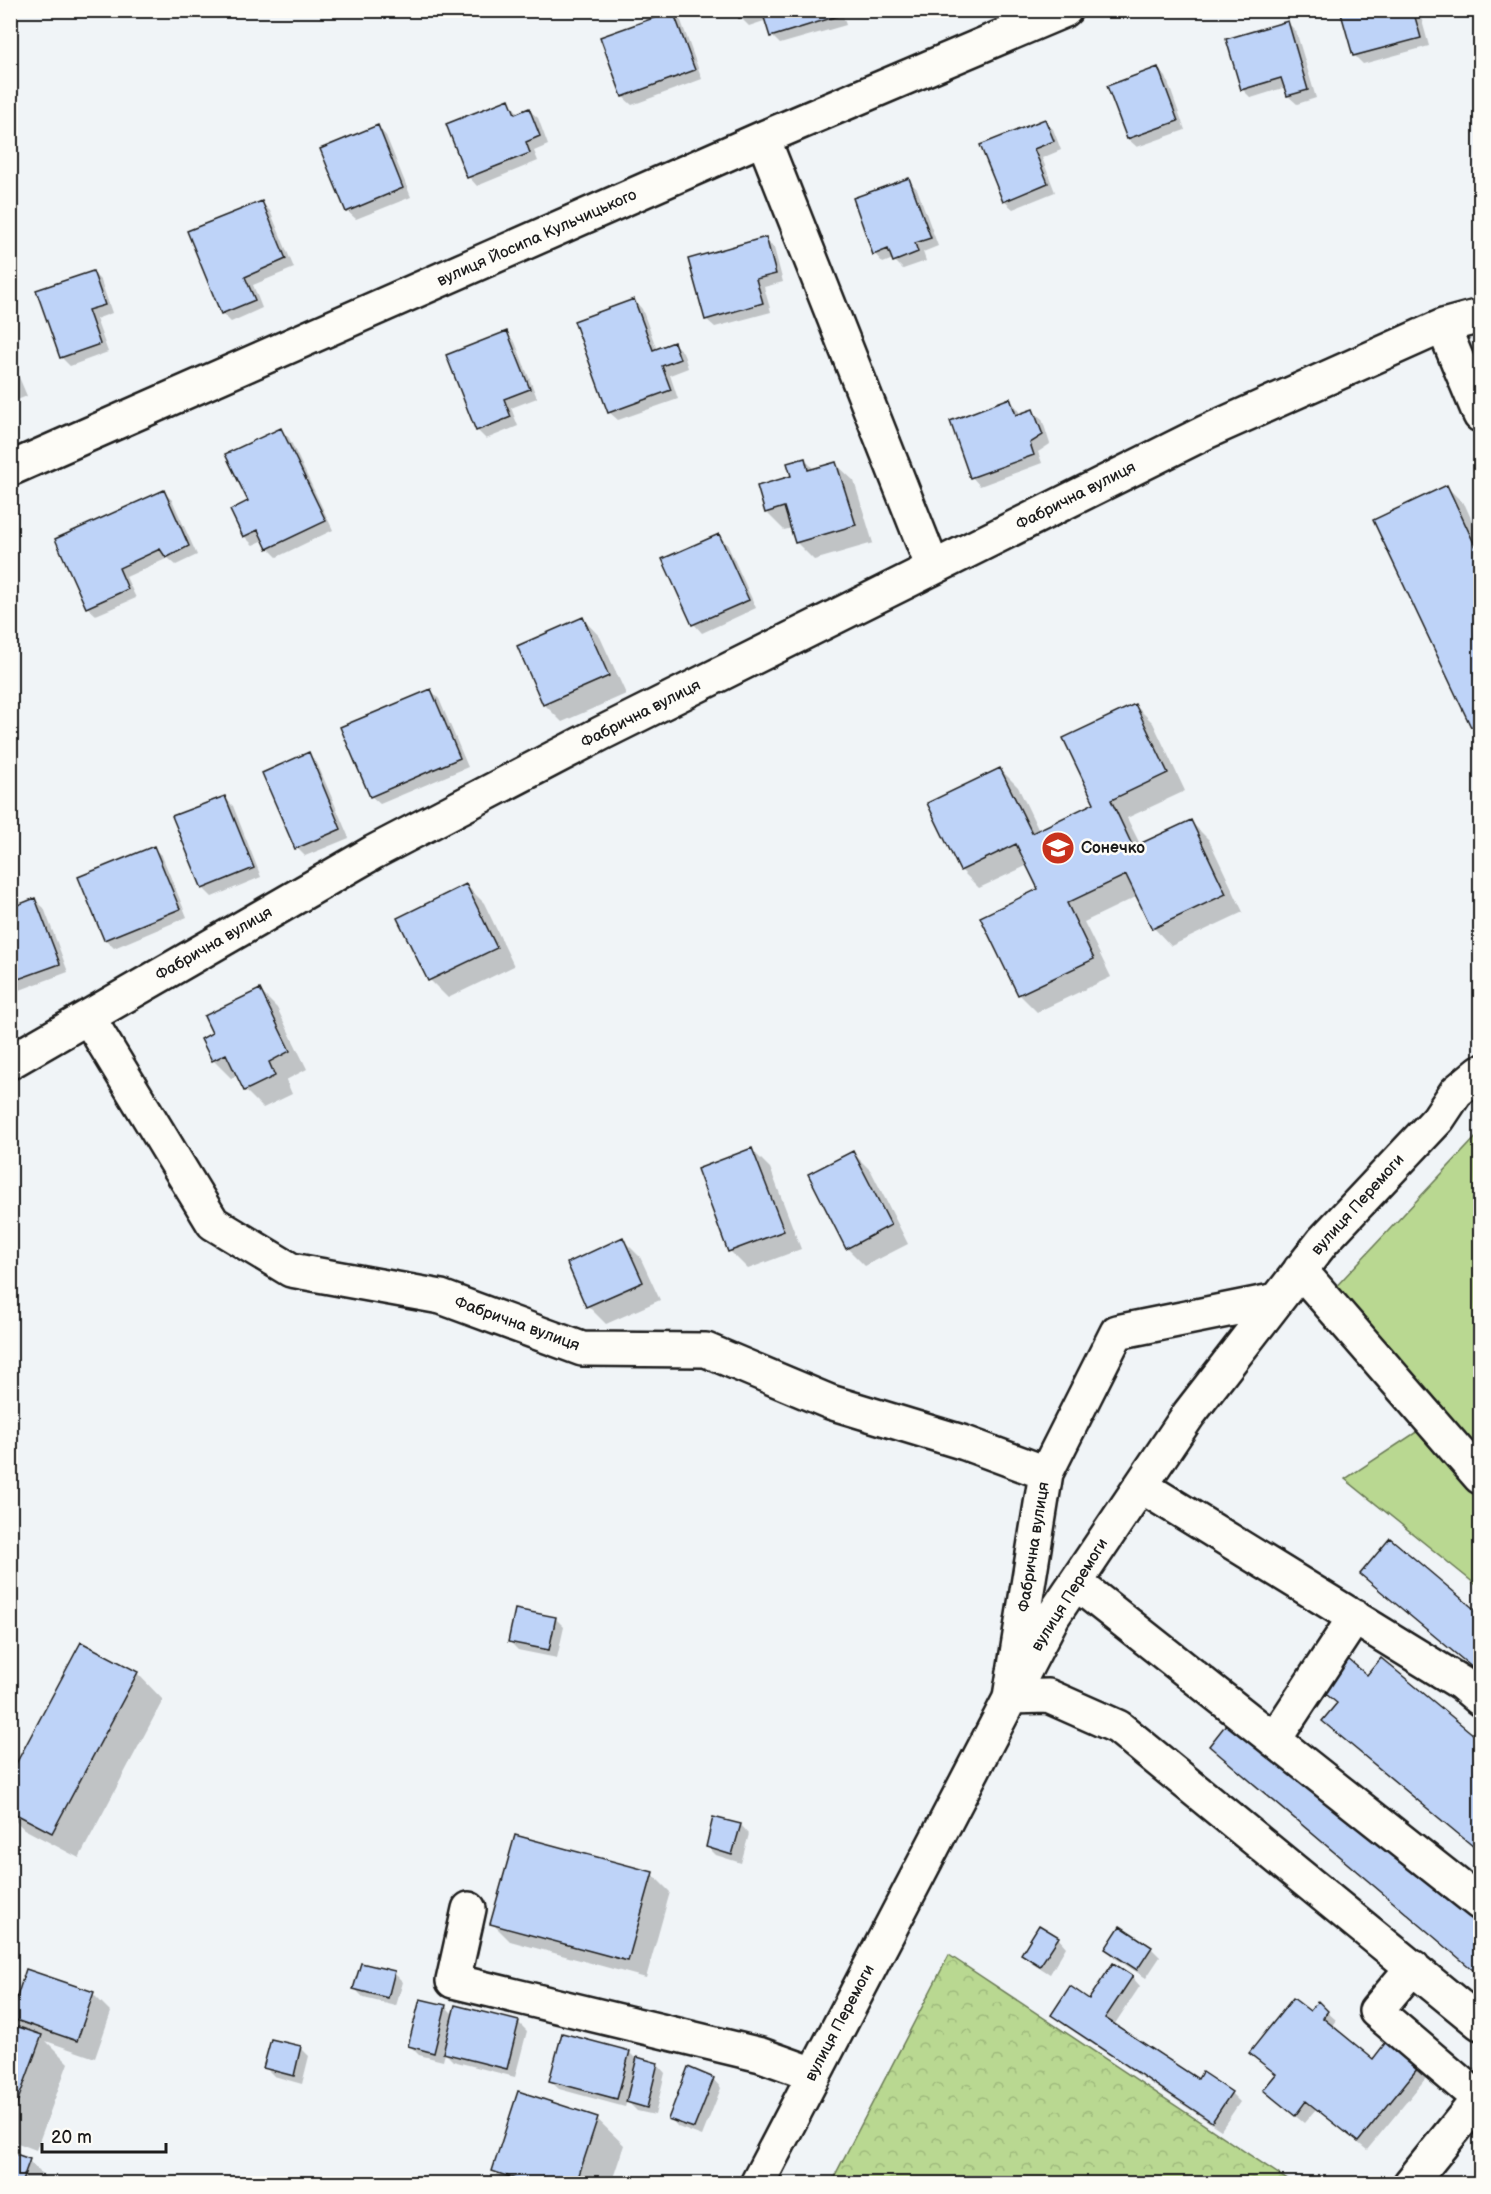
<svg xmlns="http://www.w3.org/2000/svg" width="1491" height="2194" font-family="'Balsamiq Sans',sans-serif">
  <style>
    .grass { fill: #b9d891; stroke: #6a7a56; stroke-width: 1.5 }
    .forest { fill: url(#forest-crowns); stroke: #6a7a56; stroke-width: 1.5 }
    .shadow { fill: #0003 }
    .building { fill: #bed3f8; stroke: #1c1c1c; stroke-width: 1.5 }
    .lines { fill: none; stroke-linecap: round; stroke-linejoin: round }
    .minor-casing { stroke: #1c1c1c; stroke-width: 38 }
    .minor { stroke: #fdfcf7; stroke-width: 33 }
    .labels { text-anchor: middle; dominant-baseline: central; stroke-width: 5; stroke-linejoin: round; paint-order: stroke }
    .street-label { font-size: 16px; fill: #1c1c1c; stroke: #fdfcf7 }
    .poi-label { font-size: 16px; font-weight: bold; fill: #1c1c1c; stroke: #fdfcf7; text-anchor: start }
  </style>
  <defs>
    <pattern id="forest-crowns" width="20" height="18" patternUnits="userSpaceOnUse" patternTransform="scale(1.5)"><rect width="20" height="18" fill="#b9d891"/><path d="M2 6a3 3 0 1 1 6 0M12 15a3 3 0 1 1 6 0" fill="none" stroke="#9eb97c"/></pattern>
  </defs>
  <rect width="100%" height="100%" fill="#f0f4f7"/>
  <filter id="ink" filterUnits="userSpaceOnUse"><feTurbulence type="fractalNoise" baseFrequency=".0167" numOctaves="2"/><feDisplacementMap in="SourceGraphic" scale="12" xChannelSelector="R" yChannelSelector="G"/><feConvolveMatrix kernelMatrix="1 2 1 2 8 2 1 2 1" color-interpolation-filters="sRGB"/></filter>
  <g filter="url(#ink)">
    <path class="grass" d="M1480,1133V1588L1345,1479L1418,1431L1314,1310Z"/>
    <path class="forest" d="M949,1955L1289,2181L1290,2183H831Z"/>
    <path class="shadow" d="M738,10H841L846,25L780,44L772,36L767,20L749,26L740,17Z
      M1342,10H1419L1429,46L1363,64L1354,55Z
      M672,12L681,21L702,79L632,105L623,97Z
      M1287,22L1296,31L1316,98L1297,104L1288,96L1286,87L1251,98L1242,89Z
      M1158,69L1166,77L1185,130L1137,147L1128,139Z
      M508,101L519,114L529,110L538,118L548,145L534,151L538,161L477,186L469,177Z
      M1044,121L1053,129L1061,150L1042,158L1055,192L1013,209L1004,201Z
      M378,127L386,136L411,197L356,219L347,211Z
      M908,180L917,189L938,246L923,252L926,261L903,269L893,259L883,263L875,254Z
      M262,203L270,211L294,268L253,285L262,308L231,322L222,313Z
      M765,239L774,248L783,282L764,287L771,312L715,327L706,319Z
      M93,273L101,281L112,313L96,319L108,352L70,366L61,357Z
      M634,300L642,309L657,350L674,344L683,352L688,368L670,375L678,399L618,420L609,412Z
      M506,333L515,342L537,398L511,408L518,426L486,439L477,430Z
      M10,356L27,396L10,403Z
      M1010,400L1018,409L1020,415L1033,411L1042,419L1050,444L1038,452L1042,463L980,486L972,477Z
      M281,430L289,438L333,530L277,557L268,548L264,540L253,545L244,536L250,502Z
      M804,459L815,470L836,464L854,481L873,543L814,560L796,542L792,528L784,530L766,512Z
      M1447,487L1465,505L1480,539V734L1472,726Z
      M163,492L172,500L197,555L176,565L168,558L126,577L136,598L96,615L87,607Z
      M718,535L727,544L756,608L702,633L694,624L664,560Z
      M583,619L600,637L626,694L562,722L544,704Z
      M431,690L439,699L468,767L380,804L371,796Z
      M1135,705L1153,723L1185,791L1127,818L1141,846L1191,822L1209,840L1243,912L1171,946L1154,928L1138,896L1084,922L1111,977L1037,1012L1019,994L1040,890L1028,865L979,888L961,870L1000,769L1018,787L1039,831L1096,804Z
      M308,754L317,763L349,838L305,856L297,848Z
      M224,797L233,806L261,877L212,897L203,888Z
      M153,848L162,856L187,917L114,948L105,939Z
      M466,885L484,903L514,966L448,998L430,980L399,919Z
      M35,900L44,908L68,972L12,993L10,909Z
      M259,990L277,1008L307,1069L286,1080L292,1094L263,1108L245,1090L238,1075L231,1078L213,1060L214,1034Z
      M752,1150L770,1168L801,1249L748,1269L730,1251Z
      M853,1153L871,1171L908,1244L865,1266L847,1248Z
      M622,1239L640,1257L660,1300L606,1324L588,1306Z
      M1390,1540L1480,1616V1674L1370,1582Z
      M555,1618L564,1627L557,1658L518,1650L509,1641Z
      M1381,1660L1480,1742V1851L1333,1729L1338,1704L1333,1699L1367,1678Z
      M137,1673L163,1700L79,1858L24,1829L10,1816V1778Z
      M1232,1720L1480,1925V1976L1219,1754Z
      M714,1819L741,1825L749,1834L741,1863L716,1855L708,1847Z
      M652,1874L670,1892L646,1978L510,1941L492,1923Z
      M1058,1938L1066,1947L1050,1974L1031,1962L1023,1954Z
      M1151,1948L1160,1957L1146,1978L1115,1958L1107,1949Z
      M394,1973L403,1982L396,2006L364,1998L355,1989Z
      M1132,1977L1140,1986L1114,2025L1198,2081L1203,2074L1231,2093L1240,2102L1221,2130L1061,2023L1053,2015L1090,2001Z
      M93,1994L111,2012L95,2058L46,2041L68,2063L36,2150L10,2140V2025L24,2030L11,2017Z
      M421,2001L446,2007L454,2015L518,2022L527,2031L515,2077L453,2061L445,2053L443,2061L419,2055L410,2046Z
      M1318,2004L1336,2020L1331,2027L1373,2061L1386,2044L1426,2078L1367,2150L1316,2109L1304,2123L1273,2098L1277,2075L1251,2053L1310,2013Z
      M300,2047L309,2056L302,2084L274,2076L265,2067Z
      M630,2053L638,2061L657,2064L665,2073L655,2115L637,2111L627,2101L625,2107L559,2089L550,2081Z
      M713,2079L721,2088L702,2136L678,2127L670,2118Z
      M597,2119L624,2145L611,2184H506L494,2171Z
      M29,2161L52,2184H10Z
      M1480,2175V2184H1473Z"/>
    <path class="building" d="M737,10H836L838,16L770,37L762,11L739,18Z
      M1340,10H1413L1421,38L1353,56Z
      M673,11L695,70L622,97L600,37Z
      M1288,21L1308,90L1287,96L1281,78L1241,90L1226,39Z
      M1158,67L1178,121L1127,139L1107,86Z
      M509,99L515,114L529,108L540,136L526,142L530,153L467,178L446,124Z
      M1045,119L1054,141L1034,149L1048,183L1003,202L980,145Z
      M378,125L403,188L346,212L320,149Z
      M909,178L931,238L915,243L918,252L893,262L888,249L873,255L853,198Z
      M262,201L286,259L245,277L255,300L221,314L187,231Z
      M766,237L776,274L756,279L763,303L705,320L688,259Z
      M93,271L105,305L88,310L100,344L60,358L36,290Z
      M634,299L653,350L674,342L680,359L662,366L671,390L608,413L574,321Z
      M507,331L530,389L504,399L511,417L476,431L446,355Z
      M1010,398L1016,415L1033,409L1043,435L1030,443L1034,455L970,478L950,421Z
      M281,428L326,521L267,549L258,530L243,537L230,510L248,501L225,454Z
      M805,458L808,470L836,462L856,525L795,543L784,507L765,513L757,486L791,476L787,463Z
      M1447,485L1480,556V722L1471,727L1373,520Z
      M164,490L189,546L166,558L160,549L119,568L128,589L86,608L55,539Z
      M719,534L749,600L692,625L662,559Z
      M583,617L609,676L543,705L517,646Z
      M431,689L460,758L370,797L340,727Z
      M1135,704L1168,773L1111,800L1133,847L1191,820L1226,894L1152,929L1126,875L1067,903L1094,959L1018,995L980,917L1038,889L1016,844L960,871L927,803L1000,768L1032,833L1094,803L1063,738Z
      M309,752L341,829L295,849L262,773Z
      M225,796L254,868L202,889L172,816Z
      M154,846L180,909L104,940L78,877Z
      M466,884L497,948L428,981L397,918Z
      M35,898L60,964L10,982V908Z
      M260,989L290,1051L269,1062L275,1076L244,1091L226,1054L212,1061L201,1039L212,1033L204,1016Z
      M752,1148L784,1231L728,1252L697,1169Z
      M853,1151L891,1225L846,1249L808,1174Z
      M623,1237L643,1282L586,1307L567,1263Z
      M1390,1538L1480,1614V1674L1360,1574Z
      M515,1609L556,1617L549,1650L508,1642Z
      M81,1642L138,1672L52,1833L10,1811V1775Z
      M1381,1658L1480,1740V1852L1322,1721L1337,1703L1322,1691L1348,1659L1367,1675Z
      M1231,1718L1480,1923V1976L1209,1746Z
      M713,1817L741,1824L732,1855L706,1847Z
      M515,1835L653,1872L628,1961L490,1924Z
      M1039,1925L1059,1937L1040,1966L1021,1954Z
      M1120,1926L1152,1947L1137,1970L1105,1949Z
      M361,1963L395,1971L388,1998L353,1989Z
      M1113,1963L1133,1976L1105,2018L1198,2079L1202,2072L1232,2092L1212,2122L1051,2015L1070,1986L1089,1999Z
      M26,1969L94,1992L77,2041L10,2018Z
      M1293,1998L1310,2011L1318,2001L1328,2011L1323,2018L1373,2059L1386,2042L1418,2068L1358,2142L1306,2101L1295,2116L1263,2090L1276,2074L1249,2053Z
      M420,1999L446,2005L434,2053L408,2046Z
      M455,2005L519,2021L507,2069L443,2053Z
      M10,2024L42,2035L10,2122Z
      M562,2033L630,2051L617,2099L549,2081Z
      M271,2039L301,2046L294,2076L263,2068Z
      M637,2057L658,2063L647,2108L626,2102Z
      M688,2067L714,2078L694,2128L668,2119Z
      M518,2091L598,2117L576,2184H530L492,2171Z
      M10,2152L30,2159L21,2184H10Z"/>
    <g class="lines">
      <defs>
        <path id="minor" d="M763,138L933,568
          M1443,326L1480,415
          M10,469L763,138L1065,10
          M88,1017L213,1223L291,1270L441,1297L582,1349L706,1350L830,1402L965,1443L1046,1473L1010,1697
          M10,1062L374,852L602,733L1206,432L1443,326L1480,316
          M1300,1270L1480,1477
          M1046,1473L1117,1332L1277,1300
          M1141,1486L1461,1683L1480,1699
          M1076,1583L1480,1903
          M1010,1697L1048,1696L1118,1727L1480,2023
          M1274,1740L1355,1617
          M469,1909L453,1981L761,2055L814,2074
          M1413,1967L1376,2011L1479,2099
          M757,2184L1053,1616L1189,1414L1323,1241L1438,1119L1456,1092L1480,1072
          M1410,2184L1480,2097"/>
      </defs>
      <use href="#minor" class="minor-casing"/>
      <use href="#minor" class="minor"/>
    </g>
  </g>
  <defs>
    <symbol id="school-disc" viewBox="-11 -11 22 22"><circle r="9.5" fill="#c8321e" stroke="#fdfcf7"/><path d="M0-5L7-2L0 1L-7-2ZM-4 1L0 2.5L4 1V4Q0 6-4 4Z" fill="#fff"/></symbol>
  </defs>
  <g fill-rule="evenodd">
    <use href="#school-disc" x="1039" y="829" width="38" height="38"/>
  </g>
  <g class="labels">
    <g class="street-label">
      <text transform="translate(537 238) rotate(-24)">вулиця Йосипа Кульчицького</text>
      <text transform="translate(1076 496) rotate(-27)">Фабрична вулиця</text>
      <text transform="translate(641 714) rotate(-27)">Фабрична вулиця</text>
      <text transform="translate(214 944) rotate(-30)">Фабрична вулиця</text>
      <text transform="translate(1358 1205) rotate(-48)">вулиця Перемоги</text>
      <text transform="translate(517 1324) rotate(20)">Фабрична вулиця</text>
      <text transform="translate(1034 1547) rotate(-81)">Фабрична вулиця</text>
      <text transform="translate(1070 1595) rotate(-58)">вулиця Перемоги</text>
      <text transform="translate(840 2023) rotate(-62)">вулиця Перемоги</text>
    </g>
    <g class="poi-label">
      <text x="1081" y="848">Сонечко</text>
    </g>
  </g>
  <rect width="1491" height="2194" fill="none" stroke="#fdfcf7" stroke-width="36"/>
  <rect x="18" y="18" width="1455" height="2158" fill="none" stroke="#1c1c1c" stroke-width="2" filter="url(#ink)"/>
  <path d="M42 2143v9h124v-9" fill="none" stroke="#1c1c1c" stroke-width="3"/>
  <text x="51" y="2143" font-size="18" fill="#1c1c1c" stroke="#fdfcf7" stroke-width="4.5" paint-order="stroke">20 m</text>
</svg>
